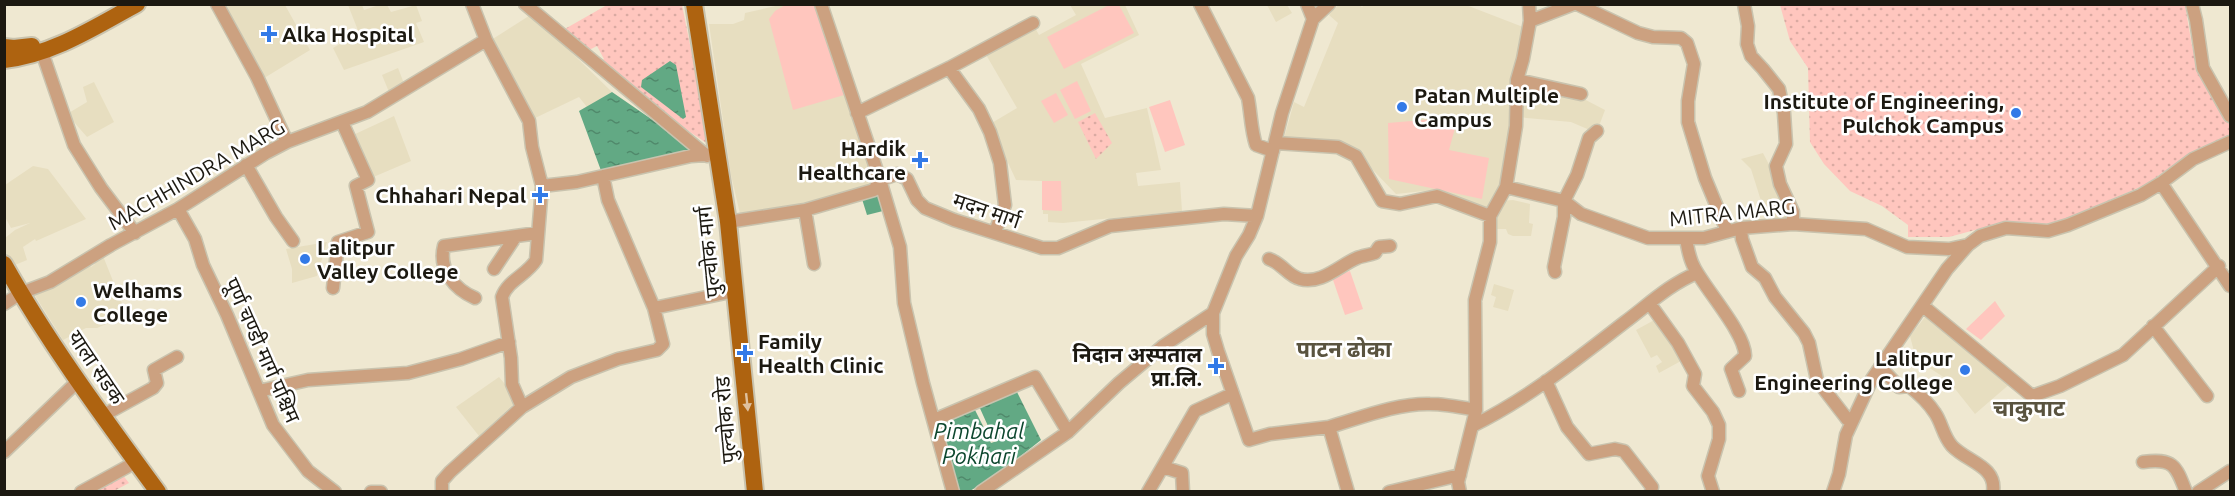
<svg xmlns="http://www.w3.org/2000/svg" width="2235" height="496" font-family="Ubuntu,'Noto Sans Devanagari',sans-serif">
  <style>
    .built { fill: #e7dec0 }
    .grass { fill: #ffc6be }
    .park { fill: url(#park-dots) }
    .water { fill: url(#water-ripples) }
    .pier { fill: #efe8d1 }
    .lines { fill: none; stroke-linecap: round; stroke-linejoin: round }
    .minor-casing { stroke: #c9c3ae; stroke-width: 15 }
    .major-casing { stroke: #c9c3ae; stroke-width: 20 }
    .minor { stroke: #cca180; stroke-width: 12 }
    .major { stroke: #ae6310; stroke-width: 16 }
    .oneway { fill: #dfc19f }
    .poi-dot { fill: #337ae7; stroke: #fff; stroke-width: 2 }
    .labels { text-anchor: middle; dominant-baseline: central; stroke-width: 5; stroke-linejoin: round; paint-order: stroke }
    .poi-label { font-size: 21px; font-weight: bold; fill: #1c1911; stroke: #fff; text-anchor: start }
    .street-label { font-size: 21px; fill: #1c1911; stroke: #fff }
    .neighbourhood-label { font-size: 22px; font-weight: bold; fill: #59533f; stroke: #fff }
    .water-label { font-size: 22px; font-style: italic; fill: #0d472e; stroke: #fff }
  </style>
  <defs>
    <pattern id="park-dots" width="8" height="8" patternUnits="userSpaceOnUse" patternTransform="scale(1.5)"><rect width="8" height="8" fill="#ffc6be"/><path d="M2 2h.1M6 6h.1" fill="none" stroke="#daaaa2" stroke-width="1.8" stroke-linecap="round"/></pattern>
    <pattern id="water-ripples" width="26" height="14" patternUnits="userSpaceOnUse" patternTransform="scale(1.5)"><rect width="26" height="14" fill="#62a984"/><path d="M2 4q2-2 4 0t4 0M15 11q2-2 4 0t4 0" fill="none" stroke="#50896b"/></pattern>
  </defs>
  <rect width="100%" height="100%" fill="#efe8d1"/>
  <path class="built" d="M1365,4L1466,5L1523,27L1512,79V123L1505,177L1487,210L1433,190L1396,194L1370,167L1362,151L1343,142L1284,138L1294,102L1304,107L1338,23L1329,15L1333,10L1338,5H1359L1362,7Z
    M220,5H285L310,50L261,80Z
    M348,5H362L364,10L379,5H387L391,12L416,5L422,21L416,23L424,42L344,70L333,48L359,33Z
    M780,5H818L875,176L870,192L741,218L731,175L709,24H733L744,20L745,13Z
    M1070,5H1125L1139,35L1081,64L1105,118L1147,108L1161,170L1136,173L1138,186L1180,182L1182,211L1063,223L1048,222V214H1043L1042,181L1016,180L990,124L1017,108L985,53L1034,26L1039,35L1076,15Z
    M1267,5H1287L1292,13L1276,22Z
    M532,14L612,92L587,107L579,97L533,119L488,42Z
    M398,68L405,86L389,92L382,75Z
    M94,82L114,122L87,137L67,114L87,102L83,87Z
    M1520,83L1580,97L1605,110L1599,126L1592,131L1571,122L1517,117Z
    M394,116L411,161L371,178L353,135Z
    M1763,153L1775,176L1788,220L1768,223L1751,169L1741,159Z
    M33,166L48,169L86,219L36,241L35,239L23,247L27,260L10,267L5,255V238L15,230L30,223L11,228L5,217V185Z
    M1513,200L1530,204L1529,223L1533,224L1531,236H1513L1508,234L1506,229H1492L1500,201Z
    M327,242L317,276L292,283V269L286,249Z
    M103,256L125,311L114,313L113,321L97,328H86L63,340L34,294L89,264L91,267L95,264L94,261Z
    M1494,284L1514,290L1508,311L1493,307L1496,297L1491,295Z
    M1929,312L2012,382L1975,414L1948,380L1916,359L1910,336Z
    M1658,318L1674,349L1678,347L1681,361L1659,373L1656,366L1662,362L1657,355L1651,358L1636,330Z
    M499,377L518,400L479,436L456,407Z"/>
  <path class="grass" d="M787,4L814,5L844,95L793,110L769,19L775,11Z
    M1109,5H1119L1134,33L1064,69L1047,37Z
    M1077,81L1091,111L1075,119L1060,90Z
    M1056,93L1068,115L1054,123L1041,101Z
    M1170,100L1185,145L1165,152L1149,107Z
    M1458,117L1449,150L1489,158L1482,199L1389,179L1388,123Z
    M1042,181H1061L1062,211L1042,210Z
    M1350,271L1363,309L1345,315L1332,277Z
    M1995,301L2005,316L1981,340L1966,329Z"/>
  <path class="park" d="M607,5H682L709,139L705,142L669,118L599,61L604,59L597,46L589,50L563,30Z
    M1780,5H2185L2192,46L2200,73L2230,126V135L2189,154L2145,185L2049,226L1997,224L1949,237H1908V225L1882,206L1850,191L1824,164L1810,142L1808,68L1790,41Z
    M1095,113L1112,143L1096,159L1078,122Z
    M122,474L129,483L114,491H100L98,489Z"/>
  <path class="water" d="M670,61L676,65L686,117L683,119L641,87L642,80Z
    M612,92L689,145L691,156L603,176L579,111Z
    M879,194L883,211L867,215L862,199Z
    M1014,386L1041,440L999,473L970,491H954L936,423Z"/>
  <path class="pier" d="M978,404L988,426L992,425L997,435L995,436L997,441L991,443L989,439L985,440L981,430L984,428L973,406Z"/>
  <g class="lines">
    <defs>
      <path id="minor" d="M217,4L257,77L287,142
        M472,4L486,40L529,121L532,147L542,186L577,182L691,156L719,154
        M525,4L707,156
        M821,4L880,180L900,247L904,303L923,383L953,492
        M1200,4L1248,98C1251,114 1251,130 1256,145L1273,151
        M1307,4L1313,19
        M1577,4L1638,33L1653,37L1681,38L1687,43L1694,64L1688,101V122L1705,178L1727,231
        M1744,4L1748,26L1747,44L1751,56L1763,69L1779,89L1784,113L1786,144L1776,166L1780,184L1793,212V224
        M2192,4L2196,20L2203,68L2230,116
        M1313,19L1282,113L1257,216L1249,235L1236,256L1213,313V334L1218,351L1249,440L1270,434L1329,427L1348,492
        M1313,19L1329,4
        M1530,21L1574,4
        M42,52L74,145L101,188L135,233
        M949,68L979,109L990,132L1000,163L1005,205L995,232
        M1517,80L1581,94
        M857,113L949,68L1033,23
        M1276,143L1338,147L1356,156L1382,201L1400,204L1437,196L1490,216
        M246,165L276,217L293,241
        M2161,183L2230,286
        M1506,187L1564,201L1581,214L1648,238H1704L1741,228L1793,224L1866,229L1907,247L1949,249L1968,245L1980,236L2006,228L2048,231L2068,225L2141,195L2161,183L2193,159L2230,142
        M178,209L195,239L203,265L227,315L273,425L308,471L335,492
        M805,210L814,264
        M728,222L805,210L874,190L880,180L897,174L907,179L917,200L925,208L954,220L1042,248H1058L1110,226L1224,214L1257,216
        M1741,228L1742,239L1752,267L1765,278L1775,297L1804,333L1809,343L1817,380L1847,419L1851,421
        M1686,239C1688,249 1689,258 1694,267C1705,289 1746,334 1745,356L1731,369L1739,391
        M1269,259C1282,263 1288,276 1300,279C1321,285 1340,265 1357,258C1362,256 1369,255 1375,253L1379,247L1390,246
        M494,269L516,236L538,233
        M1555,272L1554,267L1564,217V201L1577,175L1589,138L1597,131
        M333,288L338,242L368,232L356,186L368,180L342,122
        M475,298C454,289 438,269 444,246L516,236
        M4,304L21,293L50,282L111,245L178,209L266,153L287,142L367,112L486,40
        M1650,304L1678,343L1695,374L1693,386L1713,412L1719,425V439L1708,476L1713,492
        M1923,306L2032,396L2060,386L2123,355L2219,266
        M654,308L735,291
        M2153,326L2207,396
        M1880,367L1899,387L1909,386C1919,394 1928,402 1935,413C1942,423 1943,436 1952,446C1967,462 1997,466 1993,492
        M1546,381L1567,427L1589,454L1615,449L1624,451L1652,487L1651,492
        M259,391L308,380L408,373L461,359L509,342
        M522,407L512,384L511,358L502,297C508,280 527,275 536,260L542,186
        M102,416L153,388L157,383L154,370L177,357
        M934,420L1035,377L1068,432
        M1474,425C1529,398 1577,359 1625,322C1649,304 1670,284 1697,273
        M1329,427C1360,418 1397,403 1430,404C1445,404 1460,407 1476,410
        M4,452L78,381
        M2143,462C2174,458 2176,466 2186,492
        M1163,467L1182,473L1183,492
        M81,492L136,462
        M371,492H381
        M442,492V481L450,472L522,407L571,377L618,359L657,350L663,344L654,308L608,200L603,176
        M981,492L1068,432L1119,383L1163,346L1213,313
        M1148,492L1195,411L1232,394
        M1389,492L1460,475
        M1460,492L1458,482L1476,410L1475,300L1490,242V216L1506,187L1516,126L1517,80L1523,59L1530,21L1529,4
        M1833,492L1839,474L1846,435L1872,379L1947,269L1968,245
        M2198,492L2230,471"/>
      <path id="major" d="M694,4L728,222L755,492
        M4,47L14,48L32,46
        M4,60C52,55 95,27 137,4
        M4,264C49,344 104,418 158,492"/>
    </defs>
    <use href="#minor" class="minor-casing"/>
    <use href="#major" class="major-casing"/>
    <use href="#minor" class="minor"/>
    <use href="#major" class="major"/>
  </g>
  <defs><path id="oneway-solid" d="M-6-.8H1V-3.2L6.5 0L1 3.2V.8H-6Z" transform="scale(1.5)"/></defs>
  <use class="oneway" href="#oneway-solid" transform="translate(747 402) rotate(84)"/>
  <g class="poi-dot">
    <path d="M266 25h6v6h6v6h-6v6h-6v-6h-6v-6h6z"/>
    <circle cx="1402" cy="107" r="6"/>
    <circle cx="2016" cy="113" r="6"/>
    <path d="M917 151h6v6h6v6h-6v6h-6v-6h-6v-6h6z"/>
    <path d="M537 186h6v6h6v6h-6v6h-6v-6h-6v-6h6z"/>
    <circle cx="305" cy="259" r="6"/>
    <circle cx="81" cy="302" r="6"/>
    <path d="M742 344h6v6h6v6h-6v6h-6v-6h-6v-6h6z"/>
    <path d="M1213 357h6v6h6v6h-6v6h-6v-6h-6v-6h6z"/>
    <circle cx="1965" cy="370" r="6"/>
  </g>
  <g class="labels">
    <g class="poi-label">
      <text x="282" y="34">Alka Hospital</text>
      <text x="1414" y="95">Patan Multiple<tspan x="1414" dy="24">Campus</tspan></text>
      <text x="2004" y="101" text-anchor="end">Institute of Engineering,<tspan x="2004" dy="24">Pulchok Campus</tspan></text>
      <text x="906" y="148" text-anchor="end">Hardik<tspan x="906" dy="24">Healthcare</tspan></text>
      <text x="526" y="195" text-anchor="end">Chhahari Nepal</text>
      <text x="317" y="247">Lalitpur<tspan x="317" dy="24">Valley College</tspan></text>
      <text x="93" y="290">Welhams<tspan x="93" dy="24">College</tspan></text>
      <text x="758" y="341">Family<tspan x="758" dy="24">Health Clinic</tspan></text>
      <text x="1202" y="354" text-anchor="end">निदान अस्पताल<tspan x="1202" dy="24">प्रा.लि.</tspan></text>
      <text x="1953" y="358" text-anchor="end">Lalitpur<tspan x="1953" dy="24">Engineering College</tspan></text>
    </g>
    <g class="street-label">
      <text transform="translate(196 174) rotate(-30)">MACHHINDRA MARG</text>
      <text transform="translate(987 210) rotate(19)">मदन मार्ग</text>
      <text transform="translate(1732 212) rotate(-6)">MITRA MARG</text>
      <text transform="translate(708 252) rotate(-96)">पुल्चोक मार्ग</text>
      <text transform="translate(263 350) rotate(66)">पूर्ण चण्डी मार्ग पश्चिम</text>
      <text transform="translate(97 367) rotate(56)">याला सडक</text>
      <text transform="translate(725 420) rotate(-95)">पुल्चोक रोड</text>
    </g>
    <g class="neighbourhood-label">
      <text x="1344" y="348">पाटन ढोका</text>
      <text x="2029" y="407">चाकुपाट</text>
    </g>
    <g class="water-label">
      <text x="979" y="430">Pimbahal<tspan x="979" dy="25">Pokhari</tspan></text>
    </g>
  </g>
  <rect width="2235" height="496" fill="none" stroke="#1c1911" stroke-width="12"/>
</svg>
